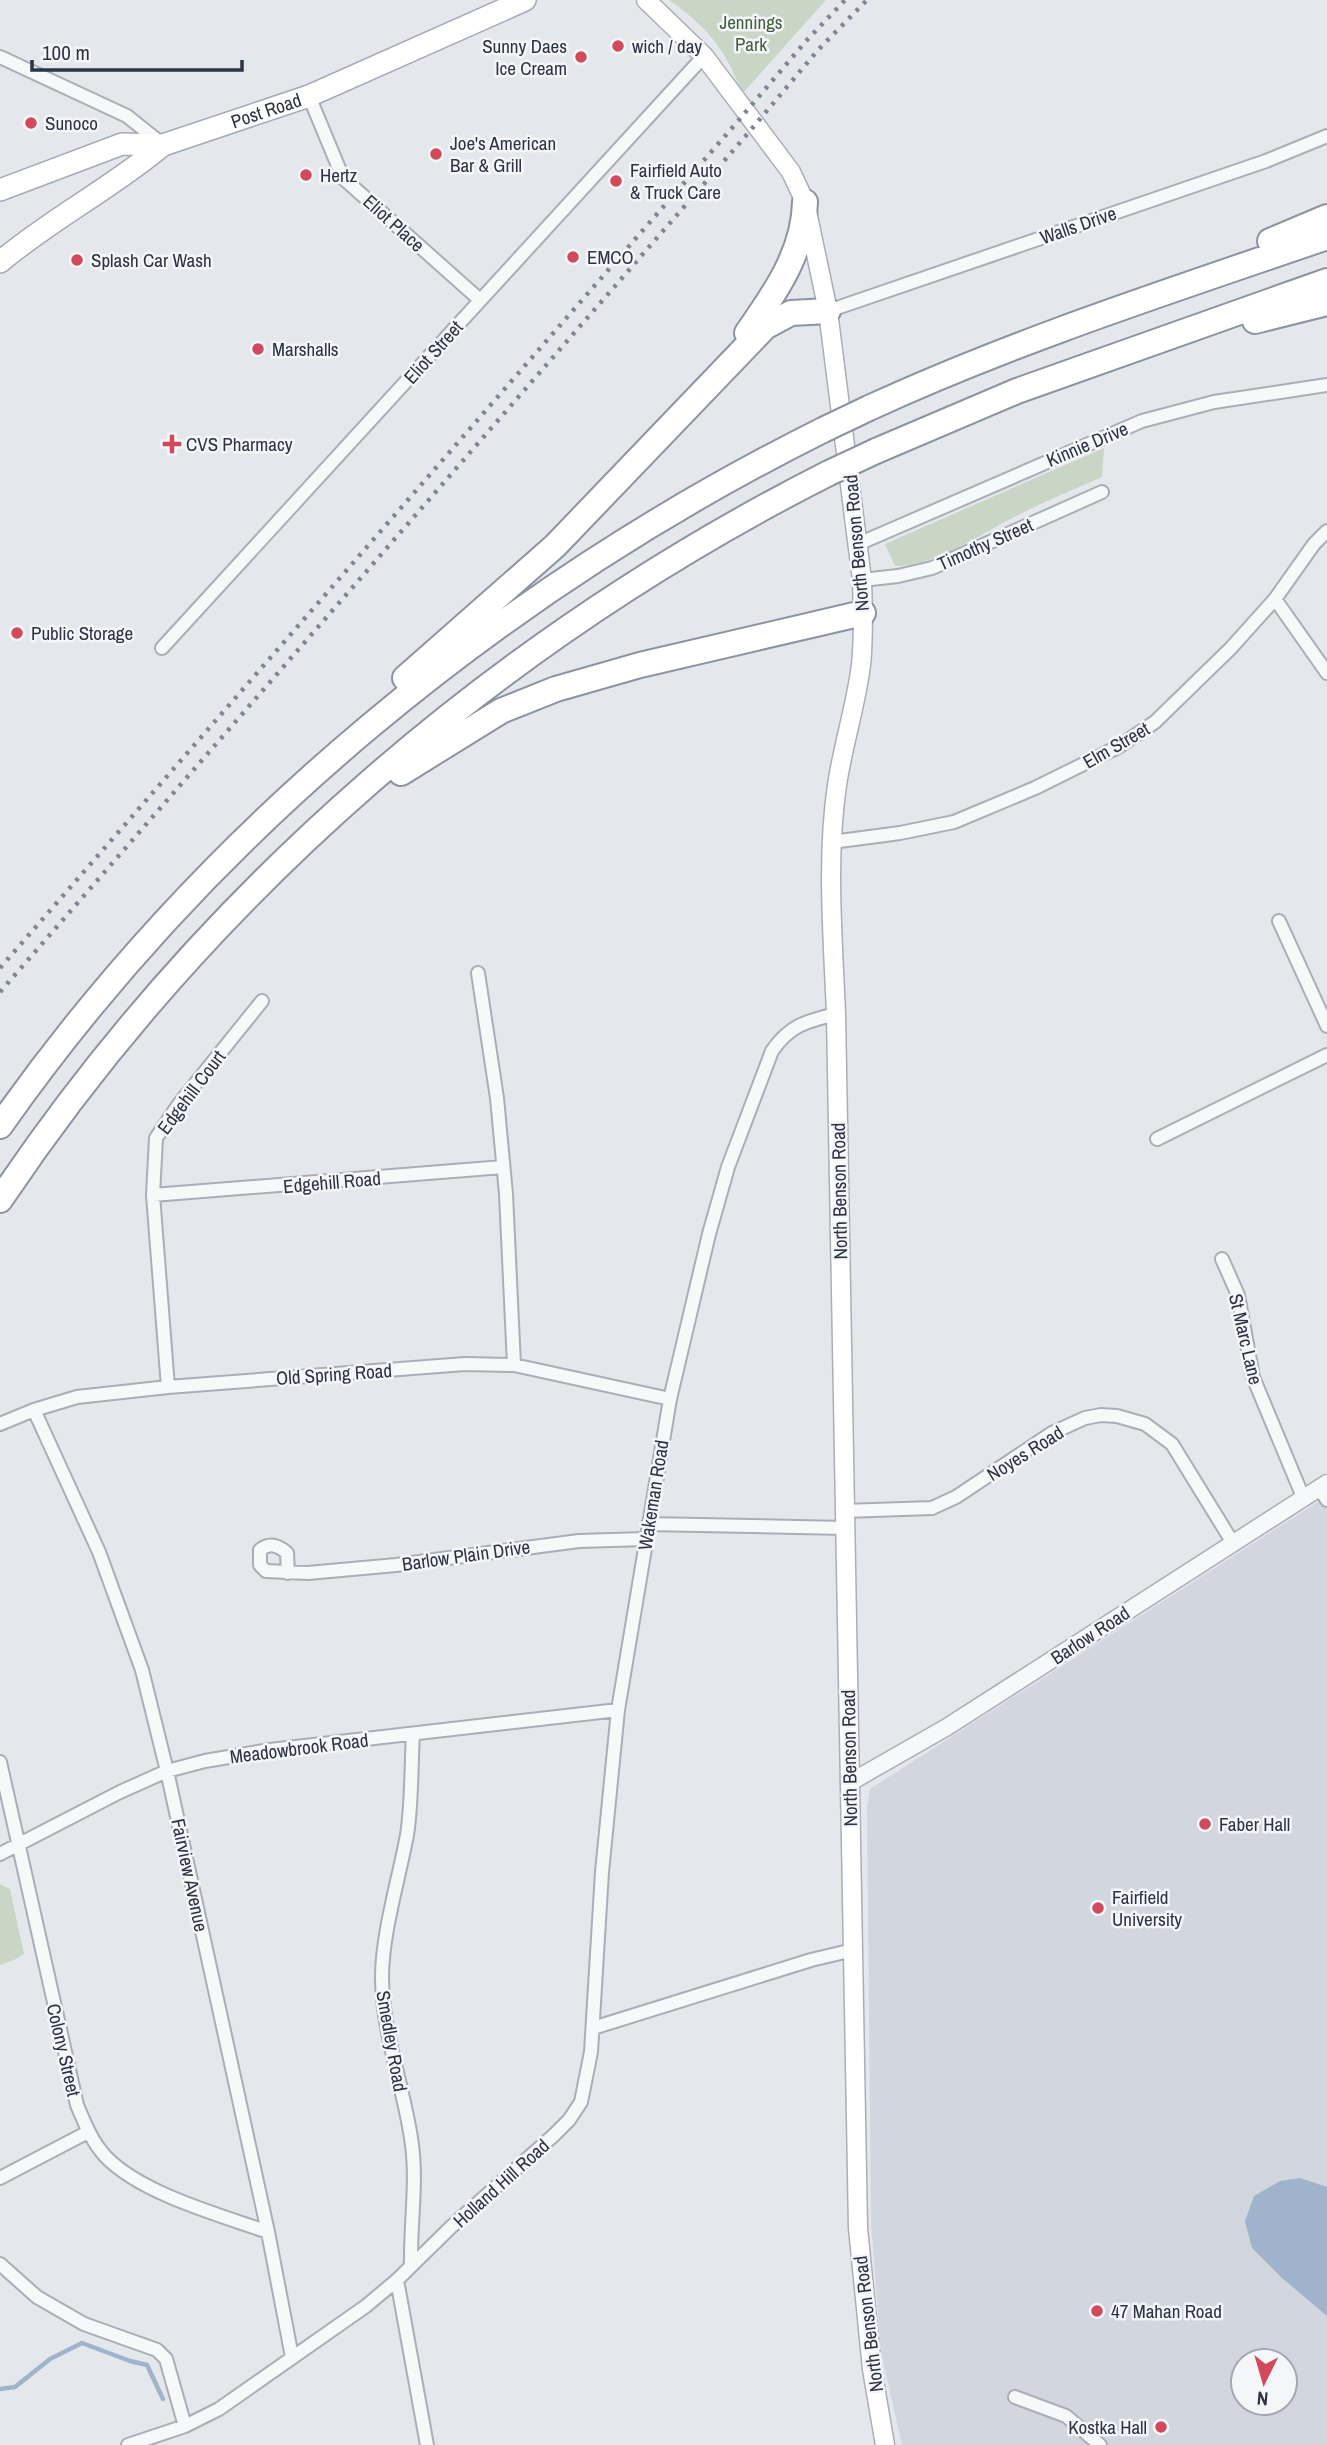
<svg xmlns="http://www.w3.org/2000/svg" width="1327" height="2445" font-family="'Archivo Narrow',sans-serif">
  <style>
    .built { fill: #d2d6de; fill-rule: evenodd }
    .green { fill: #c9d6c5 }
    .water { fill: #9fb4cc }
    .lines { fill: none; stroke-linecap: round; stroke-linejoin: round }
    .stream { stroke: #9fb4cc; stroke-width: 4.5 }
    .minor-casing { stroke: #a9aeb7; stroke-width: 16 }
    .tertiary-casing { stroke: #a9aeb7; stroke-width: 19 }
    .secondary-casing { stroke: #a9aeb7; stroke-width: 21 }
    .primary-casing { stroke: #a3abb8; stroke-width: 24 }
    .motorway-casing { stroke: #8b94a3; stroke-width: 28 }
    .minor { stroke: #f7f8fa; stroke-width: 12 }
    .tertiary { stroke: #f7f8fa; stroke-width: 16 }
    .secondary { stroke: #fff; stroke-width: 18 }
    .primary { stroke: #fff; stroke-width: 21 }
    .motorway { stroke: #fff; stroke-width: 24 }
    .rail { stroke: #7d8696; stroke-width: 4.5; stroke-dasharray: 3.5 7; stroke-linecap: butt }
    .motorway-bridge-casing { stroke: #8b94a3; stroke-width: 28; stroke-linecap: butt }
    .motorway-bridge { stroke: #fff; stroke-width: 24 }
    .poi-dot { fill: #d1495b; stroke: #f4f6f9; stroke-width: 2.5 }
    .labels { text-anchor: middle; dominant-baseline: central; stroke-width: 5; stroke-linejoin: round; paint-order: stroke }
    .park-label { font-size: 19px; fill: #3f6138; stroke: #f4f6f9 }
    .poi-label { font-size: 19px; fill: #2b3445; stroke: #f4f6f9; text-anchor: start }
    .street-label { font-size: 19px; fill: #2b3445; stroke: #f4f6f9 }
  </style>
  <rect width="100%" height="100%" fill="#e4e7ec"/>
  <path class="built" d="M1327,1496V2445H902L881,2352L871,2221L867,1807L870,1789ZM1243,2361H1285V2403H1243Z"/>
  <path class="green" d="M669,0H826L742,94C727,50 706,26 669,0Z
    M1104,448L1102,477C1074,489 1046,501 1018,515C980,534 939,565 895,566L885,544Z
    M0,1884L10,1889L24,1954L16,1959L0,1965Z"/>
  <path class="water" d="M1300,2178L1327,2187V2316L1282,2278L1252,2248L1245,2221L1254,2196L1280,2181Z"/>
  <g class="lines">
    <path class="stream" d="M0,2389L15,2387L50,2359L82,2343L130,2361L147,2365L163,2399"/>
    <defs>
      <path id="minor" d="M0,57L127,116L162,144
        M309,96L343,178L480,300
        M828,311L1266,161L1327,136
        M858,544L1142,421L1214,402L1327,385
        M862,580L898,576L932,568L1102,492
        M1275,599L1327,673
        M162,648L704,56
        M832,842L900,833L954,822L1035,788L1118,747L1155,722L1231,648L1275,599L1314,544L1327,531
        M1279,921L1327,1026
        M478,973L497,1098L506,1194L514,1365
        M1157,1139L1327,1055
        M153,1195L503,1167
        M1222,1259L1238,1295L1253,1377L1303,1497
        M168,1387L153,1195L156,1138L179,1104L262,1001
        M34,1410L99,1552L142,1670L167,1771L268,2232L292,2357
        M0,1424L34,1410L77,1397L168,1387L465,1364L514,1365L670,1399
        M1319,1488L1327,1500
        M844,1511L932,1508L956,1497L1052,1433L1085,1418L1101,1415L1117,1416L1145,1424L1172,1444L1233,1543
        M648,1524L845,1528
        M288,1573L287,1553C278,1545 270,1542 260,1550V1565L266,1571L308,1573L396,1565L579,1541L645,1539
        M0,1762L77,2105C85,2124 92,2142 106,2157C142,2194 220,2215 268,2232
        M0,1854L120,1792L167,1771L205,1761L270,1750L618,1710
        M593,2028L811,1960L853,1950
        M0,2178L88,2132
        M0,2264L37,2297L84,2324L157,2350L166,2359L185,2426
        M411,2266C410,2223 418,2180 411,2138C403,2084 382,2032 382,1977C382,1934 399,1878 407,1835C412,1803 411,1768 413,1734
        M397,2280L427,2445
        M1015,2397L1066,2416L1100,2445
        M128,2445L185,2426L219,2409L366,2306L397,2280L451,2227L554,2135L569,2120L581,2102L591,2052L602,1872L618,1710L670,1399L709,1234L728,1167L772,1051C790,1025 807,1021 836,1014"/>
      <path id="tertiary" d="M849,1783L947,1727L1327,1483"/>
      <path id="secondary" d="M646,0L704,56L791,172L805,202L828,311L862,580C863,608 864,637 861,665C856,705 843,745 837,785C826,860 833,938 836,1014L858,2228L872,2369L885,2445"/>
      <g id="primary">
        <path id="s1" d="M0,190L122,144L163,145L309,96L525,0"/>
        <path d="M0,262C51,219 112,188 163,145"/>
      </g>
      <path id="motorway" d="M1270,241L1327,217
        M1255,321L1327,303
        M747,333C775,293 804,252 805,202
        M869,408C1017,340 1173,290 1327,237
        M876,451L1017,391L1327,281
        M405,678L555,546L765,327L791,313L828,311
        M401,773L501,711L556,689L640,665L863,613
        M0,1126C208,830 500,591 823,430
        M0,1200C207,891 499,640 829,473"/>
    </defs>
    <use href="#minor" class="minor-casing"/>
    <use href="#tertiary" class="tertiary-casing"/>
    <use href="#secondary" class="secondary-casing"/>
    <use href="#primary" class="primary-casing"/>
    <use href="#motorway" class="motorway-casing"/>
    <use href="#minor" class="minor"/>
    <use href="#tertiary" class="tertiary"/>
    <use href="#secondary" class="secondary"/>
    <use href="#primary" class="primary"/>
    <use href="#motorway" class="motorway"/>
    <path class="rail" d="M0,968L732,128L807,40L845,0
      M0,992L744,138L818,50L867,0"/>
    <defs>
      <path id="motorway-bridge" d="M823,430L869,408
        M829,473L876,451"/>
    </defs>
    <use href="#motorway-bridge" class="motorway-bridge-casing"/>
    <use href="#motorway-bridge" class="motorway-bridge"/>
  </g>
  <g class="poi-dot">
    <circle cx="618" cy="46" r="7"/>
    <circle cx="581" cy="57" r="7"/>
    <circle cx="31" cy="123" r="7"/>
    <circle cx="436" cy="154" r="7"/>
    <circle cx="306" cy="175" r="7"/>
    <circle cx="616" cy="181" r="7"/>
    <circle cx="573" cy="257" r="7"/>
    <circle cx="77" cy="260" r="7"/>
    <circle cx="258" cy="349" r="7"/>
    <path d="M168.5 433.5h7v7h7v7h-7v7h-7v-7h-7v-7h7z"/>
    <circle cx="17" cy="633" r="7"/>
    <circle cx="1205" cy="1824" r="7"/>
    <circle cx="1098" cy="1908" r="7"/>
    <circle cx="1097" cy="2311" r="7"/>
    <circle cx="1161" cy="2427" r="7"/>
  </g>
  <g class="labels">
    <g class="park-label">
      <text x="751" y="22">Jennings<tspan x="751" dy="22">Park</tspan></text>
    </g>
    <g class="poi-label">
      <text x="567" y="46" text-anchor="end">Sunny Daes<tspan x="567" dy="22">Ice Cream</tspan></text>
      <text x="632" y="46">wich / day</text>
      <text x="45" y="123">Sunoco</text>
      <text x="450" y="143">Joe's American<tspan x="450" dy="22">Bar &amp; Grill</tspan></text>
      <text x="630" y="170">Fairfield Auto<tspan x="630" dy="22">&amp; Truck Care</tspan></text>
      <text x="320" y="175">Hertz</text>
      <text x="587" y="257">EMCO</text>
      <text x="91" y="260">Splash Car Wash</text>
      <text x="272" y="349">Marshalls</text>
      <text x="186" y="444">CVS Pharmacy</text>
      <text x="31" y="633">Public Storage</text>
      <text x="1219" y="1824">Faber Hall</text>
      <text x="1112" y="1897">Fairfield<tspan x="1112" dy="22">University</tspan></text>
      <text x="1111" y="2311">47 Mahan Road</text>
      <text x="1147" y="2427" text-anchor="end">Kostka Hall</text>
    </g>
    <g class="street-label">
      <text stroke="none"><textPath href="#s1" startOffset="280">Post Road</textPath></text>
      <text transform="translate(394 223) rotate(42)">Eliot Place</text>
      <text transform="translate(1078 225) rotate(-19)">Walls Drive</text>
      <text transform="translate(433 352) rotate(-48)">Eliot Street</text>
      <text transform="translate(1087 444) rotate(-23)">Kinnie Drive</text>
      <text transform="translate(856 543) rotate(-95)">North Benson Road</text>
      <text transform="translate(985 544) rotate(-24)">Timothy Street</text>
      <text transform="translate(1116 745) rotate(-30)">Elm Street</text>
      <text transform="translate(191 1092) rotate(-53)">Edgehill Court</text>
      <text transform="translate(332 1182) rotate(-5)">Edgehill Road</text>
      <text transform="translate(839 1191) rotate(-91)">North Benson Road</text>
      <text transform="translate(1246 1339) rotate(77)">St Marc Lane</text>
      <text transform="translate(334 1374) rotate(-4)">Old Spring Road</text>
      <text transform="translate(1025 1453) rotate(-32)">Noyes Road</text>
      <text transform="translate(653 1495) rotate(-81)">Wakeman Road</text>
      <text transform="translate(466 1555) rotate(-8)">Barlow Plain Drive</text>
      <text transform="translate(1090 1635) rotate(-33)">Barlow Road</text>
      <text transform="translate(299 1748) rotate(-7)">Meadowbrook Road</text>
      <text transform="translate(849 1758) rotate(-91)">North Benson Road</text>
      <text transform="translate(190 1875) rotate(78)">Fairview Avenue</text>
      <text transform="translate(392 2041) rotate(80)">Smedley Road</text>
      <text transform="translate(64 2050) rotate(77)">Colony Street</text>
      <text transform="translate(501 2183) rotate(-42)">Holland Hill Road</text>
      <text transform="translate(868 2324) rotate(-97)">North Benson Road</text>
    </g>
  </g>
  <g transform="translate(1264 2382) rotate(185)"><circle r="33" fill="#f4f6f9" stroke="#a4a8b1" stroke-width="2"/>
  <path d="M0-5L12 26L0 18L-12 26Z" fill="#d1495b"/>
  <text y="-10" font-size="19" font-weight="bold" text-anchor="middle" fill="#2b3445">N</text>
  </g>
  <path d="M32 60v10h210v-10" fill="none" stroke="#2b3445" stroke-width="3.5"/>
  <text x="42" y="60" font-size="21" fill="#2b3445" stroke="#f4f6f9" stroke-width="5" paint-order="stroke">100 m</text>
</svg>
